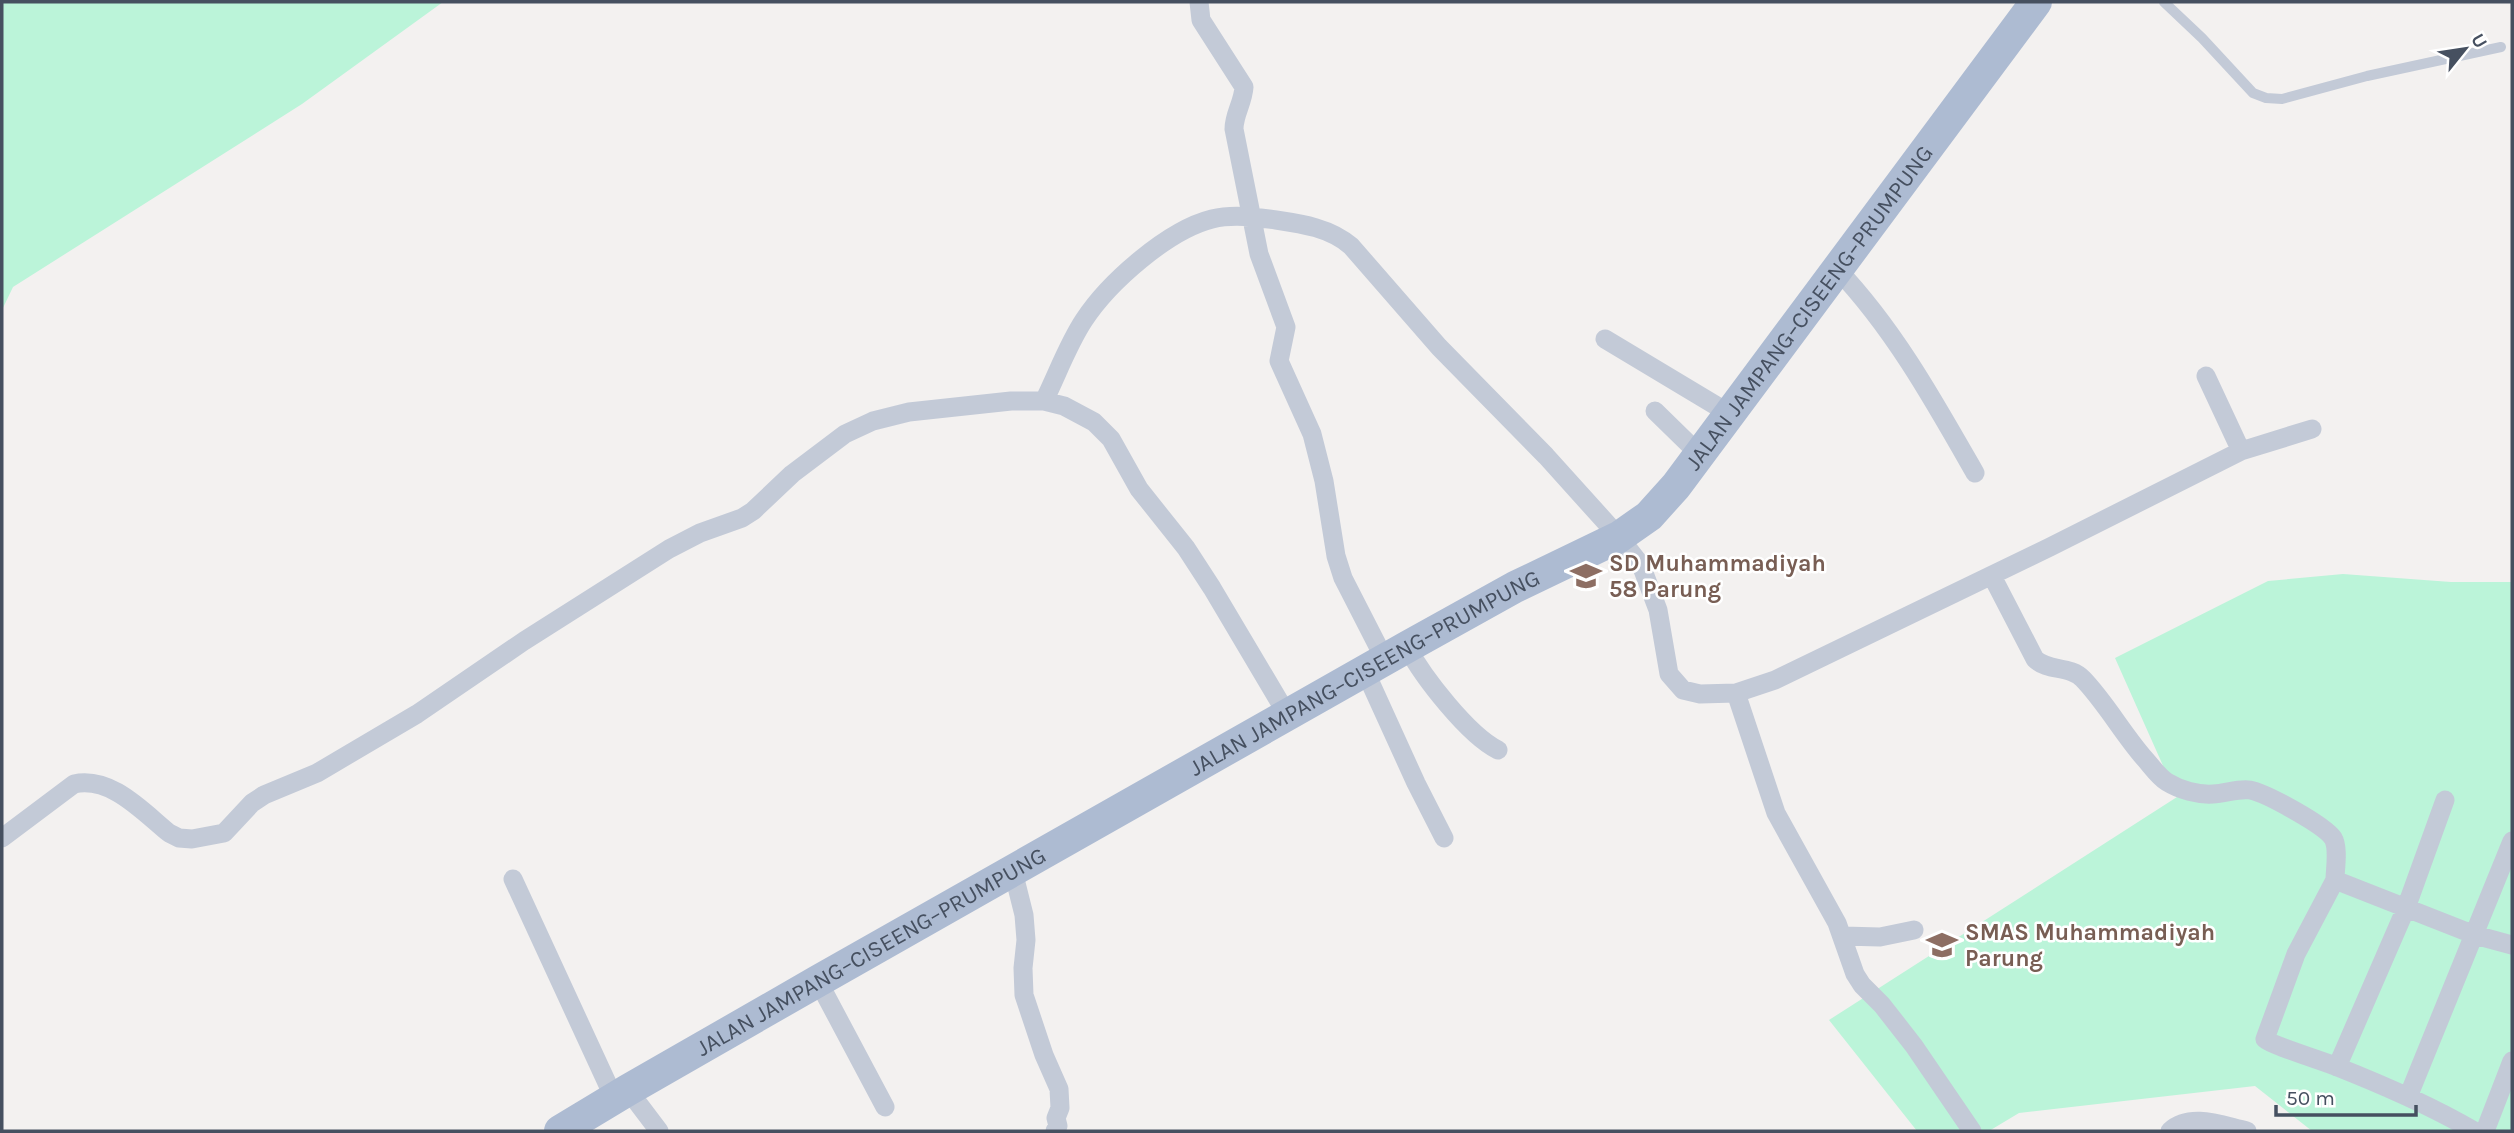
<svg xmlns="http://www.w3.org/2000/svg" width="2514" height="1133" font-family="Karla,sans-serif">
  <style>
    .green { fill: #bbf4d9 }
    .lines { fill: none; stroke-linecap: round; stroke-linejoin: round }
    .service { stroke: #c3cad7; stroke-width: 10 }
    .minor { stroke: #c3cad7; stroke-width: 19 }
    .primary { stroke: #adbbd2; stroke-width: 32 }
    .labels { text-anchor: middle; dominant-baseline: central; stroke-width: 5; stroke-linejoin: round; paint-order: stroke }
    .street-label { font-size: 23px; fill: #465060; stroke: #fff }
    .education-label { font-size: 23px; font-weight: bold; fill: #785e54; stroke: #fff; text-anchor: start }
  </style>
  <rect width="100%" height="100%" fill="#f3f1f0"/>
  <path class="green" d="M2,2H443L302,104L13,287L2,310Z
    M2343,574L2451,582H2512V1131H2312L2255,1086L2019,1113L1989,1131H1917L1829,1020L2177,797L2115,658L2268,581Z"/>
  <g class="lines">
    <path class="service" d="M2164,2L2202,38L2253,93L2266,98L2282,99L2367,76L2501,47"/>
    <path class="minor" d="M1199,2L1201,20L1244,87C1243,103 1234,114 1234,129L1259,254L1286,327L1279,361L1312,434L1324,481L1336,556L1343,578L1385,660
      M1837,269C1894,329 1934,401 1975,473
      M1605,339L1730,414
      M2206,376L2241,451
      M1044,401C1057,375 1068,344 1084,320C1109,282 1168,230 1212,219C1233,214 1255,217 1276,220C1303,224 1330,228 1351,246L1439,347L1546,456L1619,537L1641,565L1658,610L1669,674L1683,690L1700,694L1736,693L1775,680L2050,547L2241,451L2312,429
      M1655,411L1699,454
      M1992,576L2035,659C2048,672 2070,665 2083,679C2106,703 2123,734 2145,759C2152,767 2159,777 2167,782C2180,790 2198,795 2213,794C2225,794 2238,788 2250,790C2266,793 2324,825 2333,838C2339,848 2335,869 2335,880L2475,935L2512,945
      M1407,647C1423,677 1468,735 1498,750
      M1365,671L1416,783L1444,838
      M1736,693L1776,813L1837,923L1855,974L1862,985L1882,1005L1914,1046L1972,1131
      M2,838L74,784C111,776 142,811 169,833L179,838L192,839L224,833L252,803L264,795L317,773L417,714L524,641L669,549L700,533L742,518L753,511L792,474L845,434L873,421L909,412L1011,401H1044L1064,406L1094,422L1111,439L1139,489L1186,548L1212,588L1288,716
      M1013,871L1024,915L1026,940L1023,968L1024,995L1044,1055L1059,1089L1060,1108L1056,1118L1058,1126L1055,1131
      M513,879L614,1098
      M2335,880L2296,954L2265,1039C2271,1045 2323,1061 2335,1066C2383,1085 2430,1105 2474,1131
      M1843,936L1880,937L1914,930
      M818,981L885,1107
      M2337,1067L2406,908L2445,800
      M628,1090L659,1131
      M2408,1097L2512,841
      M2170,1131C2191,1112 2223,1126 2247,1131
      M2485,1131L2512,1061"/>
    <path class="primary" id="s1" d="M560,1131L628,1090L818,981L1407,647L1515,587L1619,537L1649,516L1676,486L2036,2"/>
  </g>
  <defs>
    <symbol id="school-bare" viewBox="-9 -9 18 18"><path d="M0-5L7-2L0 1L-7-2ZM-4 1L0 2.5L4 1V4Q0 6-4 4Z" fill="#8d6e63" stroke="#fff" stroke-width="2.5" paint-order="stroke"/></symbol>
  </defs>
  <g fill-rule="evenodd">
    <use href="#school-bare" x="1564" y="554" width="44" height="44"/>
    <use href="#school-bare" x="1920" y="923" width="44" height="44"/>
  </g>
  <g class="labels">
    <g class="street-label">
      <text stroke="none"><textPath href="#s1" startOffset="1514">JALAN JAMPANG–CISEENG–PRUMPUNG</textPath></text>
      <text stroke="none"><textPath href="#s1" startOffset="926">JALAN JAMPANG–CISEENG–PRUMPUNG</textPath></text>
      <text stroke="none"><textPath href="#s1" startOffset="359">JALAN JAMPANG–CISEENG–PRUMPUNG</textPath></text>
    </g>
    <g class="education-label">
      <text x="1609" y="563">SD Muhammadiyah<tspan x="1609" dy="26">58 Parung</tspan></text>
      <text x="1965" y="932">SMAS Muhammadiyah<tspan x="1965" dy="26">Parung</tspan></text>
    </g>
  </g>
  <rect width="2514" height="1133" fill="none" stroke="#465060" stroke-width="7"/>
  <g transform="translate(2465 49) rotate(60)" stroke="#ffffff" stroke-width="5" paint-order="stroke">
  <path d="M0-5L12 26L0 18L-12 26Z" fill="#465060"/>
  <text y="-10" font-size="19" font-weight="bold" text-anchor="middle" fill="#465060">U</text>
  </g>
  <path d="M2276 1105v10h140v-10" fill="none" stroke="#465060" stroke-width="3.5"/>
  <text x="2286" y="1105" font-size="21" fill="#465060" stroke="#ffffff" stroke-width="5" paint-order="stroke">50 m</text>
</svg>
